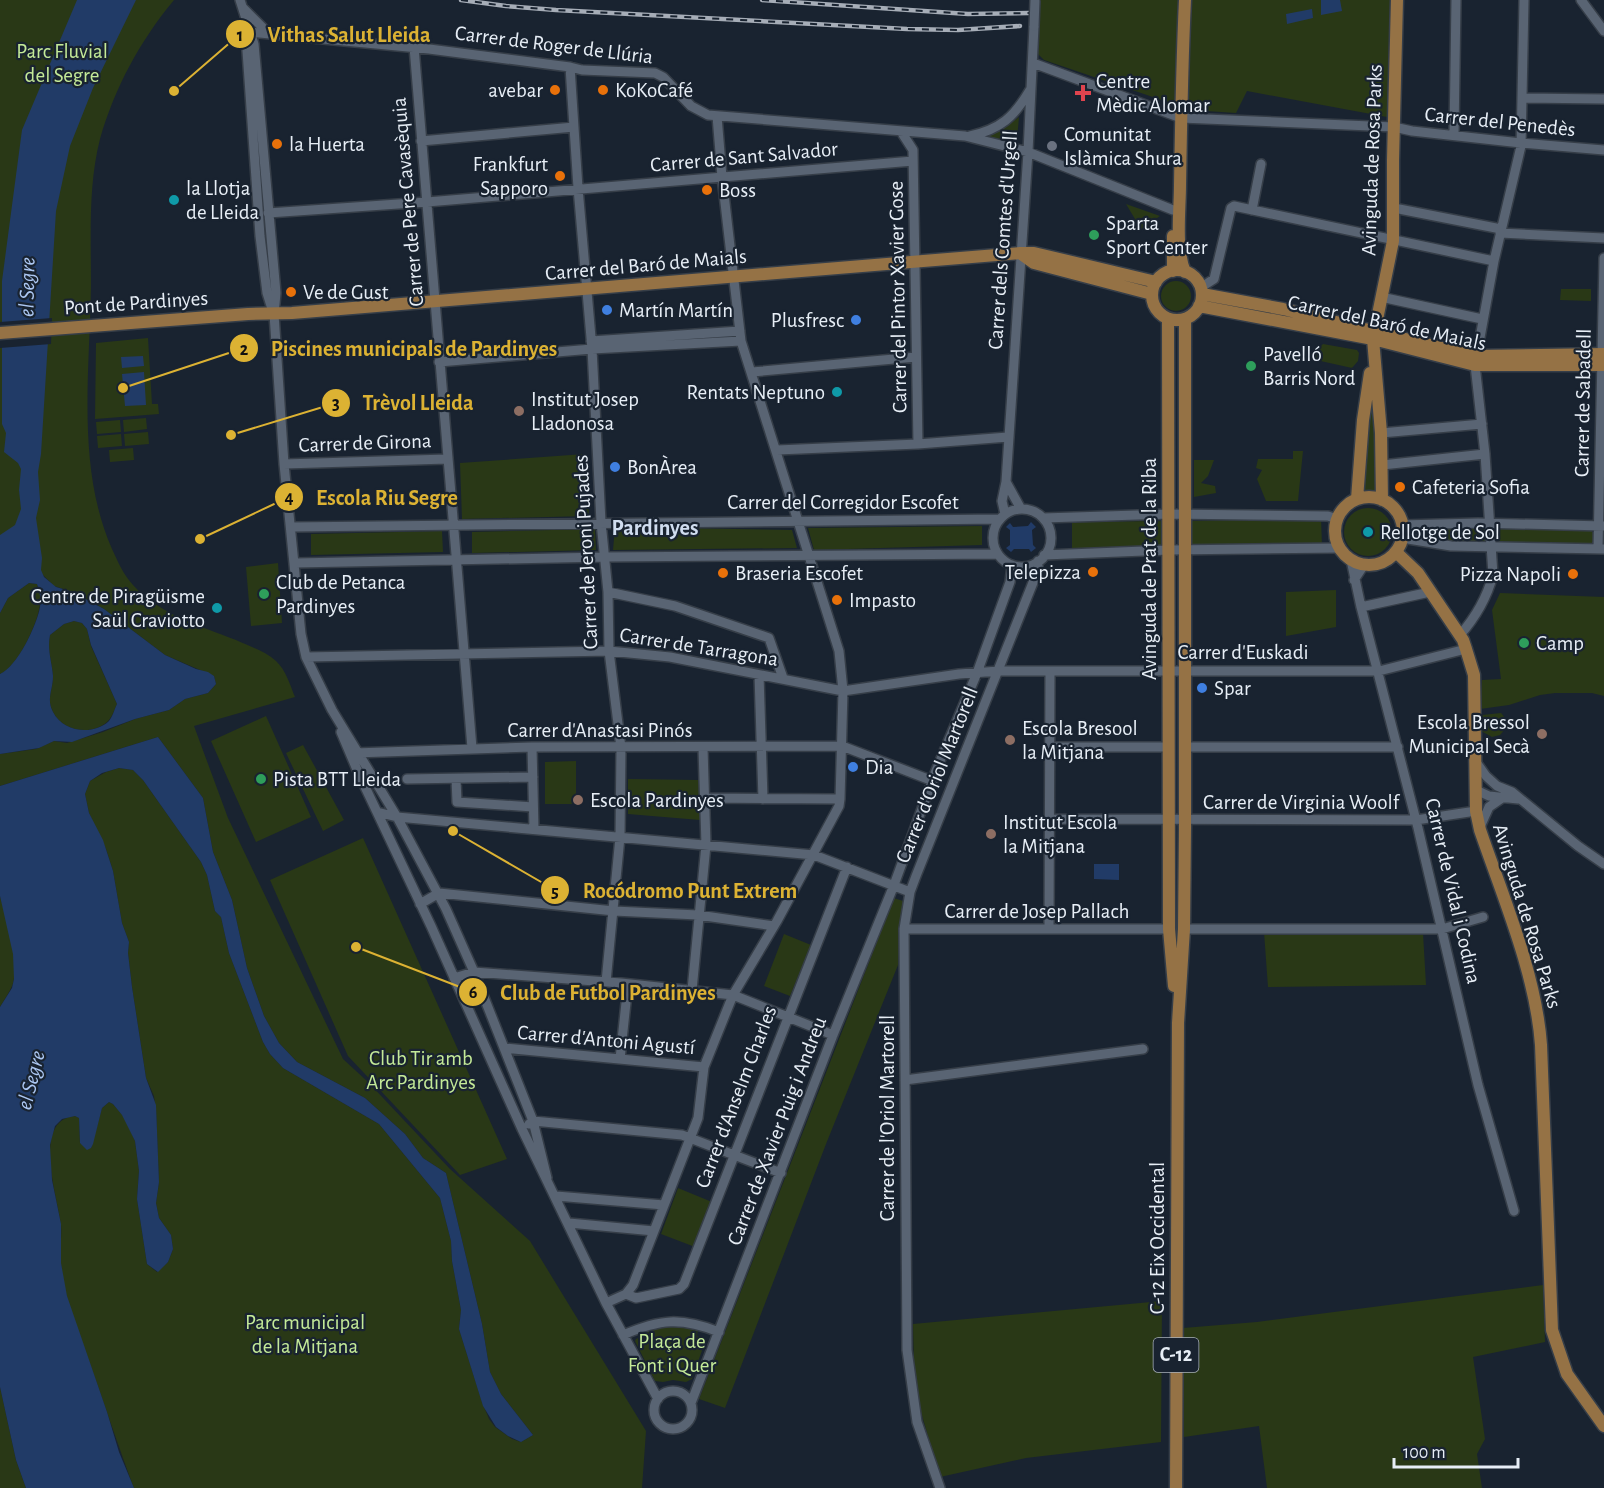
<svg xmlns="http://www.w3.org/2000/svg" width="1604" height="1488" font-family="'Alegreya Sans',sans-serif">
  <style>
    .green { fill: #293816 }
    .water { fill: #213b67; fill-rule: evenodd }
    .pier { fill: #192330 }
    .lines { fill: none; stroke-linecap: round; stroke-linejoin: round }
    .minor-casing { stroke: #363e48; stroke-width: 12 }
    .major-casing { stroke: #363e48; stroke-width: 15 }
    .minor { stroke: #596473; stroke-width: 9 }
    .major { stroke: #957245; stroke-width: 12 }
    .rail-casing { stroke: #a6adb7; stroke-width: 4.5 }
    .rail { stroke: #192330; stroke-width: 2; stroke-dasharray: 7; stroke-linecap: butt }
    .minor-bridge-casing { stroke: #363e48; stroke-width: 12; stroke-linecap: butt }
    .minor-bridge { stroke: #596473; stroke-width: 9 }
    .food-dot { fill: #e8710a; stroke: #192330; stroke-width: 2 }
    .health-dot { fill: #e0444e; stroke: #192330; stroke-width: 2 }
    .worship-dot { fill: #6b7280; stroke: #192330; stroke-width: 2 }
    .culture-dot { fill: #0f9aa8; stroke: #192330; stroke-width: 2 }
    .leisure-dot { fill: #2e9e5b; stroke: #192330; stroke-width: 2 }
    .shop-dot { fill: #3f7fe0; stroke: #192330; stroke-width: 2 }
    .education-dot { fill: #8d6e63; stroke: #192330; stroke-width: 2 }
    .labels { text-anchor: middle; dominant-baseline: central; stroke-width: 4.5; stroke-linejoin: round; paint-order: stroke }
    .shield { fill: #192330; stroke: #a9b1bb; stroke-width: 1.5 }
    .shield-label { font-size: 20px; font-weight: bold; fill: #e7eef6 }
    .street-label { font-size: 21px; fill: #e7eef6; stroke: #192330 }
    .park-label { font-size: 21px; fill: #c4ea98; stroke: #192330 }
    .poi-label { font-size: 21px; fill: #e7eef6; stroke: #192330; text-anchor: start }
    .water-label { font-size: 22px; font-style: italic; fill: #acc7f2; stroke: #192330 }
    .neighbourhood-label { font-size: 22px; font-weight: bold; fill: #d0ddef; stroke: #192330 }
    .leader { fill: none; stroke: #dcb233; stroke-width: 2 }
    .callout-dot { fill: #dcb233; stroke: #192330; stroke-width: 2 }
    .mark-label { font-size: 18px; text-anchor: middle; font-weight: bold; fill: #111 }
    .callout-label { font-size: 22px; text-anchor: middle; font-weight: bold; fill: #dcb233; stroke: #192330; stroke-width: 4.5; stroke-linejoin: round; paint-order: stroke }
  </style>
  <rect width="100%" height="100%" fill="#192330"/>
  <path class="green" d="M0,0H174C140,41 115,87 100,139C88,186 91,237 91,284C90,372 76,467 112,549C118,562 123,574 133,585C159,614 200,626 236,640C249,646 265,651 276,661C286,670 290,685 295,697L194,726L228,818L343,1059L368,1082L450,1169L530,1241L646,1431L642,1488H134L133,1486C118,1445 104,1403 89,1361C82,1340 72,1319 67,1297C64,1286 61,1268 60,1256C60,1246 62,1235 61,1225C58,1198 31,1120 75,1116L79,1118L80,1143L91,1148L102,1108L109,1102L113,1104L125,1118L135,1141L139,1171L137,1199L147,1264L157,1272L168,1262L173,1249L171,1235L159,1218L156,1203L159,1182L156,1110L154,1096L146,1078L132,987L128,953L129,942L122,923L113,871L106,849L89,813L85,794L90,781L106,772L119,768L133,770L143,780L201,862L207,875L215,911L221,917L229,953L263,1042L270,1054L283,1068L379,1124L440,1198L451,1241L452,1261L461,1310L459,1329L482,1402L489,1419L495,1427L512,1439L521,1442L533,1435L501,1394L490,1372L482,1324L446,1173L423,1158L405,1134L365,1098L297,1062L279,1043L264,1016L247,968L232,900L213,852L203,798L158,737L0,786V754L36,749L54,741L67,743L103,732L135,719L169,710L185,699L208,693L216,684L214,676L165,655L104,609L73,592L54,586L41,573H0Z
    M1040,0H1390L1387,117L1247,91L1236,113L1191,110L1044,60L1037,53Z
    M1019,117L1017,140L987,138V135L1005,127Z
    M1126,204L1160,216L1141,229Z
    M1161 296a15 15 0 1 1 30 0a15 15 0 1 1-30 0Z
    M1561,289H1591V301L1560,300Z
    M148,338L152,404H158L159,414L95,419L96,343Z
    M1323,344L1357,350L1359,353L1358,361L1352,368L1316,360L1317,350Z
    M1369,403L1374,404L1378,484L1376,493L1364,494L1362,491Z
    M146,418L147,429L124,432L123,420Z
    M120,420L121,432L97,434L96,422Z
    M148,432L149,444L125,446L124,434Z
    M121,434L122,446L98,448L97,436Z
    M133,448L134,460L110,462L109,450Z
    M1293,451H1303L1298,501H1266L1257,479L1262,470L1256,468L1258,459H1293Z
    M585,454L589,516L462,519L460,463Z
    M1194,460H1214L1208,476L1201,483L1215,486L1216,493L1194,497Z
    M1344 532a24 24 0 1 1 48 0a24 24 0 1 1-48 0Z
    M1321,518L1322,546L1192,548V521Z
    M1162,521V548L1072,549V522Z
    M982,526V545L814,550L808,528Z
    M1482,526L1487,530V539L1485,542C1463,542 1437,543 1417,535L1418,530L1441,527Z
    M615,527L792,530L797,548L613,550Z
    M1501,527L1590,529L1594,534V541L1591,545L1501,543L1496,539L1495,531Z
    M595,529L596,550L472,553V532Z
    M442,531L443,552L311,555V534Z
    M278,563L282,623L251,626L246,567Z
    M29,583L37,584C39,590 41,596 40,603C39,621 18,667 0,674V613L8,598Z
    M1336,590V627L1286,636V592Z
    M1500,593L1604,597V696L1592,693H1555L1540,695L1509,705L1480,709L1482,680L1501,679L1492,610Z
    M74,621L82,623L87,629L91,646L117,704C114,710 113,716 108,721C93,736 63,732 53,712C46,699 53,690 53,676C52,662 47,650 50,635L64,624Z
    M1501,713L1506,719L1508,726L1500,735L1492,737L1481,731L1482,715Z
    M266,716L311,817L256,842L211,741Z
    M303,745L344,820L323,831L286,753Z
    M576,761V804H545V762Z
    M628,779L699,780L700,820L628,814Z
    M363,838L507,1159L460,1175L348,1056L270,880Z
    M0,896C6,919 21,964 12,986C9,993 4,1000 0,1007Z
    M894,898L903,901L898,965L826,1144L725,1408L699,1399Z
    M1264,932L1423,933L1426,985L1268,987Z
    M784,934L811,945L790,996L764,986Z
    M678,1188L712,1202L695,1247L661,1234Z
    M1543,1285L1545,1342L1473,1357L1485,1439L1477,1454L1482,1488H1267L1259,1426L1184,1437L1183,1328L1257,1322Z
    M1162,1301L1161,1442L1026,1458L940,1477L918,1402L914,1367L913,1324Z
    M677,1325L698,1329L697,1336L706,1339L692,1379L686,1382L673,1380L663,1382L655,1381L635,1341L636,1339L642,1336L640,1332Z
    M0,1387L16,1460L26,1488H0Z"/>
  <path class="water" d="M77,0H136L93,88L70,146L56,211L41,454L38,472L40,500L36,518L42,558L41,570L44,577L56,587L73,592L104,609L165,655L196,669L208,672L214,676L216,684L208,693L185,699L169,710L135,719L72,742L54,741L39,748L0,754V674C17,667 37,625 40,607C41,599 40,592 37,584L29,583L8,598L0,613V535L15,525L21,509L19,490L21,469L18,463L4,452L6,433L2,424V281L22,130ZM74,621L82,623L87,629L91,645L117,704C114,710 113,716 109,721C93,736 63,732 53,712C46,699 53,690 53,676C52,662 47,650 50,635L64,624Z
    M1321,0H1340L1342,11L1321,15Z
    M1312,9L1313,18L1287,24L1286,14Z
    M143,356L144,366L122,368L121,357Z
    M144,372L146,405L125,406L122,374Z
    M1031,522L1036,527L1032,530L1033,545L1036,548L1031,552L1029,549H1014L1011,552L1006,548L1010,545V530L1006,527L1010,523L1013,527L1028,526Z
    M158,737L203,798L213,852L232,900L247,968L264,1016L279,1043L297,1062L365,1098L405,1134L423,1158L446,1173L482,1324L490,1372L501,1394L533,1435L521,1442L508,1436L496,1427L483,1406L459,1329L461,1310L452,1261L451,1241L440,1198L379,1124L283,1068L270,1054L263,1042L229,953L221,917L215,911L207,875L201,862L143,780L133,770L119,768L102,773L90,781L85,794L89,813L103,840L113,871L122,923L129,942L128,953L132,987L146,1078L156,1105L159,1182L156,1203L159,1218L171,1235L173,1249L168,1262L158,1272L147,1264L137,1199L139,1171L135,1141L122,1115L113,1104L109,1102L102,1108L93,1144L91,1148L87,1150L80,1143L79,1118L75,1116L62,1119L55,1126L50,1145L52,1180L61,1224V1263L67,1296L107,1412L119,1452L134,1488H26L16,1460L0,1387V1007L12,988L14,979L13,954L0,896V786Z
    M1094,864H1119V880L1094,879Z"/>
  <path class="pier" d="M52,318L51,344L0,348V322Z"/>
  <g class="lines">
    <defs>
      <path id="minor" d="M240,0L254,44L276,293L274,314L284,464L301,634L306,657L332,710L397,817L446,909L474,972L533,1121L547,1178
        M1581,0L1604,31
        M243,8L268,33
        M248,32L429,49L570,67L582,70L655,73L663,77L691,106L708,115L965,136L1028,152L1173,210
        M248,34L247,51L260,236L267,293L272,309
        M414,47L472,748
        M1033,63L1181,118L1394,127L1412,131L1521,143L1604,150
        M570,67L578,188L592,349L601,522L608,592L609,651L621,748L620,837L606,982
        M1522,98L1604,99
        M902,133L913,150L918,444
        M1454,135L1456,0
        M970,136C1001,129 1014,117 1030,90
        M421,141L574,127
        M1394,208L1501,229
        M1252,210L1261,164
        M268,213L427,202L913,161
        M1500,233L1604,238
        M1200,288L1214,279L1231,208L1234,206L1494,261
        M1381,297L1482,319
        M591,341L740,331
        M439,362L592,349L741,341
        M752,372L916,357
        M1381,433L1482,424
        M777,450L918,444L1008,437
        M284,464L447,459
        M1382,465L1485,454
        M1006,482L1021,509
        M993 538a29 29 0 1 1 58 0a29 29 0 1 1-58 0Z
        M1005,514L1002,501L1006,482L1028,152L1034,26
        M1043,518L1169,514L1328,516L1337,519
        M1402,525L1478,523L1604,526
        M291,527L999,519
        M1402,538L1451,546L1603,549
        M1598,549L1604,258
        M1044,555L1169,550L1340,548
        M1351,560L1361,607L1418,828L1478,1085L1514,1211
        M295,563L605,557L998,554
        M1354,580L1364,565
        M608,592L675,606L769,638L783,678
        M1361,607L1430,592
        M1460,635C1475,618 1487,597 1493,575L1485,454L1475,365L1494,261L1521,146L1524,0
        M306,657L609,651L670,657L843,691L959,674L999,671H1379L1466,649
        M759,675L763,799
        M341,732L358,772L431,926L522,1129L606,1303L658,1399
        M532,747L534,829
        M1050,747H1162
        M1189,747H1398
        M354,753L532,747L842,746L933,781
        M1476,762L1486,776L1497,786L1512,792L1578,846L1604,864
        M407,779L533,777
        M456,779L457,802L533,807
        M1476,790L1489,796L1518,799
        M706,798L840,799
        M377,812L397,817L814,855L910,892
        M1049,819L1416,820L1476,811
        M1480,827L1489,807L1502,798
        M420,904L439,893L614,911L698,915L774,926
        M904,929H1169
        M1049,929L1050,671
        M1184,929H1442L1483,917
        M454,978L474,972L621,983L733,995L833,1035
        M692,990L706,845L703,748
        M504,1048L704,1067
        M620,1059L628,984
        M905,1080L1143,1049
        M529,1124L533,1121L682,1135L781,1173
        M556,1196L664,1205
        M569,1223L654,1231
        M626,1294L636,1298L679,1289L684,1284L847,867
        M606,1303L626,1294L633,1285L698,1118L704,1067L733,995L777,921L839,806L840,799L843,691L839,651L741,341L722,177L717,116
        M623,1335C660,1319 681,1317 719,1332
        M654 1410a19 19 0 1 1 38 0a19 19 0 1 1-38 0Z
        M691,1403L833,1035L894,885L935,773L977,673L1010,582L1012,565
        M940,1488L917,1422L907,1350L904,929L910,892L916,876L1038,570V561"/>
      <path id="major" d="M1173,236V271
        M1020,253L1034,263L1152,294
        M1152 295a25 25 0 1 1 50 0a25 25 0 1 1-50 0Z
        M1185,272C1175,249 1180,210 1180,185C1181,123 1182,62 1185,0
        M1202,294L1283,309L1475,356L1604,354
        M1199,306L1373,339L1475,365H1604
        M1168,319L1169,929L1174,986
        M0,333L248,314L292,313L1020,253H1034L1156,282
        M1335 531a34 34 0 1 1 68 0a34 34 0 1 1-68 0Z
        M1357,499L1363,420L1370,373
        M1382,500L1381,433L1373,339L1393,241V160L1397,0
        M1396,552L1418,573L1463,640L1466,649L1474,675L1476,811L1480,830C1503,897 1536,974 1541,1045L1552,1330L1567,1374L1604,1426
        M1176,1488L1178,1023L1184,929L1185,829V319"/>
    </defs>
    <use href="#minor" class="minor-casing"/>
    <use href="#major" class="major-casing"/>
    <use href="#minor" class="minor"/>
    <use href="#major" class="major"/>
    <defs>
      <path id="rail" d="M461,0L506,6L556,10L907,29L958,30L1020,26
        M762,0L968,14L1029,13"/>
    </defs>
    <use href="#rail" class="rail-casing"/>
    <use href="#rail" class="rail"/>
    <defs>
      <path id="minor-bridge" d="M1034,26L1035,0"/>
    </defs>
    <use href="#minor-bridge" class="minor-bridge-casing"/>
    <use href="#minor-bridge" class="minor-bridge"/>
  </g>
  <g class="food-dot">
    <circle cx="555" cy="90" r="6"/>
    <circle cx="603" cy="90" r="6"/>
    <circle cx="277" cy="144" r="6"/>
    <circle cx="560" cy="176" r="6"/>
    <circle cx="707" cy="190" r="6"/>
    <circle cx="291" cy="292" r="6"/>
    <circle cx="1400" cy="487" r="6"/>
    <circle cx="1093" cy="572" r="6"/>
    <circle cx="723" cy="573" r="6"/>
    <circle cx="1573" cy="574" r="6"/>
    <circle cx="837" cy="600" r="6"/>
  </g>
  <path class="health-dot" d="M1080 84h6v6h6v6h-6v6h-6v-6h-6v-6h6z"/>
  <circle class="worship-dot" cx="1052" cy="146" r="6"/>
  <g class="culture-dot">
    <circle cx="174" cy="200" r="6"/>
    <circle cx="837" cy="392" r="6"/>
    <circle cx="1368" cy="532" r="6"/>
    <circle cx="217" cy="608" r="6"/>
  </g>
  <g class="leisure-dot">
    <circle cx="1094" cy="235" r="6"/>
    <circle cx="1251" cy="366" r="6"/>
    <circle cx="264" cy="594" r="6"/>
    <circle cx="1524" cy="643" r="6"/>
    <circle cx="261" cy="779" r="6"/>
  </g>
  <g class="shop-dot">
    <circle cx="607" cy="310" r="6"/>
    <circle cx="856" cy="320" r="6"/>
    <circle cx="615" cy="467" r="6"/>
    <circle cx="1202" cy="688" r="6"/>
    <circle cx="853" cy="767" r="6"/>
  </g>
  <g class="education-dot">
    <circle cx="519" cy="411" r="6"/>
    <circle cx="1542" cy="734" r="6"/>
    <circle cx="1010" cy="740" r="6"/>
    <circle cx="578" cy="800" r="6"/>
    <circle cx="991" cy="834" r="6"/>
  </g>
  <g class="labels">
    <rect class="shield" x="1153.5" y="1338" width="45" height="34" rx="4.5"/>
    <g class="shield-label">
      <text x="1176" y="1355">C-12</text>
    </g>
    <g class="street-label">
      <text transform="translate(554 45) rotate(7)">Carrer de Roger de Llúria</text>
      <text transform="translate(1500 122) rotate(6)">Carrer del Penedès</text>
      <text transform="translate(744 157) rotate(-5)">Carrer de Sant Salvador</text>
      <text transform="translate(1372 160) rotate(-88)">Avinguda de Rosa Parks</text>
      <text transform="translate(408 202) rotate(-95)">Carrer de Pere Cavasèquia</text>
      <text transform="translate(1003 240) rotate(-86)">Carrer dels Comtes d'Urgell</text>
      <text transform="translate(646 265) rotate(-5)">Carrer del Baró de Maials</text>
      <text transform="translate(898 297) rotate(-91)">Carrer del Pintor Xavier Gose</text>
      <text transform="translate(136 303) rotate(-4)">Pont de Pardinyes</text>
      <text transform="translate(1387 323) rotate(12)">Carrer del Baró de Maials</text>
      <text transform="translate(1583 403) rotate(-89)">Carrer de Sabadell</text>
      <text transform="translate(365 443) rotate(-2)">Carrer de Girona</text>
      <text x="843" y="502">Carrer del Corregidor Escofet</text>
      <text transform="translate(586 552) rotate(-93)">Carrer de Jeroni Pujades</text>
      <text transform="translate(1149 569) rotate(-90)">Avinguda de Prat de la Riba</text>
      <text transform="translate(699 647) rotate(9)">Carrer de Tarragona</text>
      <text x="1243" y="652">Carrer d'Euskadi</text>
      <text x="600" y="730">Carrer d'Anastasi Pinós</text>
      <text transform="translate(937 775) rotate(-68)">Carrer d'Oriol Martorell</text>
      <text x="1301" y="802">Carrer de Virginia Woolf</text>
      <text transform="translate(1453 891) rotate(77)">Carrer de Vidal i Codina</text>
      <text x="1037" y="911">Carrer de Josep Pallach</text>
      <text transform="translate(1527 916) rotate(73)">Avinguda de Rosa Parks</text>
      <text transform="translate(606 1040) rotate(5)">Carrer d'Antoni Agustí</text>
      <text transform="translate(736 1097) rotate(-69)">Carrer d'Anselm Charles</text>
      <text transform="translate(887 1118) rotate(-90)">Carrer de l'Oriol Martorell</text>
      <text transform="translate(777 1131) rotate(-69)">Carrer de Xavier Puig i Andreu</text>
      <text transform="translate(1157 1238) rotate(-90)">C-12 Eix Occidental</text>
    </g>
    <g class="park-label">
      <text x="62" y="51">Parc Fluvial<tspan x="62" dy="24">del Segre</tspan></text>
      <text x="421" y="1058">Club Tir amb<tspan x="421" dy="24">Arc Pardinyes</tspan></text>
      <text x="305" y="1322">Parc municipal<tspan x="305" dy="24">de la Mitjana</tspan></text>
      <text x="672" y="1341">Plaça de<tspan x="672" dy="24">Font i Quer</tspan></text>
    </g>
    <g class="poi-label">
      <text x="1096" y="81">Centre<tspan x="1096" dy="24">Mèdic Alomar</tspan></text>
      <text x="543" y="90" text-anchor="end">avebar</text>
      <text x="615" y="90">KoKoCafé</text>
      <text x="1064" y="134">Comunitat<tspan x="1064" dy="24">Islàmica Shura</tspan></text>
      <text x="289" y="144">la Huerta</text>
      <text x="548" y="164" text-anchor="end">Frankfurt<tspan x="548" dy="24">Sapporo</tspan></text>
      <text x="186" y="188">la Llotja<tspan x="186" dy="24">de Lleida</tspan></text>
      <text x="719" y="190">Boss</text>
      <text x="1106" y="223">Sparta<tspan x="1106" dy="24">Sport Center</tspan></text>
      <text x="303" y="292">Ve de Gust</text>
      <text x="619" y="310">Martín Martín</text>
      <text x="844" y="320" text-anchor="end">Plusfresc</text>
      <text x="1263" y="354">Pavelló<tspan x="1263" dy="24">Barris Nord</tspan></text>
      <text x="825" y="392" text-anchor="end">Rentats Neptuno</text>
      <text x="531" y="399">Institut Josep<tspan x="531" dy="24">Lladonosa</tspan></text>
      <text x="627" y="467">BonÀrea</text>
      <text x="1412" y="487">Cafeteria Sofia</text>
      <text x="1380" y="532">Rellotge de Sol</text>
      <text x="1081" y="572" text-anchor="end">Telepizza</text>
      <text x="735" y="573">Braseria Escofet</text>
      <text x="1561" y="574" text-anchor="end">Pizza Napoli</text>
      <text x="276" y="582">Club de Petanca<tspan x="276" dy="24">Pardinyes</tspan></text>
      <text x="205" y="596" text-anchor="end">Centre de Piragüisme<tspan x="205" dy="24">Saül Craviotto</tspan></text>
      <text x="849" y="600">Impasto</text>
      <text x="1536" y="643">Camp</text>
      <text x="1214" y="688">Spar</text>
      <text x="1530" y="722" text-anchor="end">Escola Bressol<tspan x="1530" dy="24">Municipal Secà</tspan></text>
      <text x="1022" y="728">Escola Bresool<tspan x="1022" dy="24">la Mitjana</tspan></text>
      <text x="865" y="767">Dia</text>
      <text x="273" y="779">Pista BTT Lleida</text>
      <text x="590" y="800">Escola Pardinyes</text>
      <text x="1003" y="822">Institut Escola<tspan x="1003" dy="24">la Mitjana</tspan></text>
    </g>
    <g class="water-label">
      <text transform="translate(27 287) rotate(-89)">el Segre</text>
      <text transform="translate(31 1080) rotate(-76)">el Segre</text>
    </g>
    <g class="neighbourhood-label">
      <text x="655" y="528">Pardinyes</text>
    </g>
  </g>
  <path class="leader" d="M174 91L240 34M123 388L244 348M231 435L336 403M200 539L289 497M453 831L555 890M356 947L473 992"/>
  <g class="callout-dot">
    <circle cx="174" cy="91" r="6"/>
    <circle cx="123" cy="388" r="6"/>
    <circle cx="231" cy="435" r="6"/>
    <circle cx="200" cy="539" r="6"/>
    <circle cx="453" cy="831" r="6"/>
    <circle cx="356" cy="947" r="6"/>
    <circle cx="240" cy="34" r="15"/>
    <circle cx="244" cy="348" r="15"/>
    <circle cx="336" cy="403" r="15"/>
    <circle cx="289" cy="497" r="15"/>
    <circle cx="555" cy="890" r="15"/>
    <circle cx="473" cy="992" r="15"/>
  </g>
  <g class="mark-label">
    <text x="240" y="41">1</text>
    <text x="244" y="355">2</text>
    <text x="336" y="409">3</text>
    <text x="289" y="503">4</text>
    <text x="555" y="897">5</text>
    <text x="473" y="998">6</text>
  </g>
  <g class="callout-label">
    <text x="349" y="42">Vithas Salut Lleida</text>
    <text x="414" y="356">Piscines municipals de Pardinyes</text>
    <text x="418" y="410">Trèvol Lleida</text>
    <text x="387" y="505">Escola Riu Segre</text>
    <text x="690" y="898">Rocódromo Punt Extrem</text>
    <text x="608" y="1000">Club de Futbol Pardinyes</text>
  </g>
  <path d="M1394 1458v9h124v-9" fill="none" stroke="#e7eef6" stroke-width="3"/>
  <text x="1403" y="1458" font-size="18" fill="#e7eef6" stroke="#192330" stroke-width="4.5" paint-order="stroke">100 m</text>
</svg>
